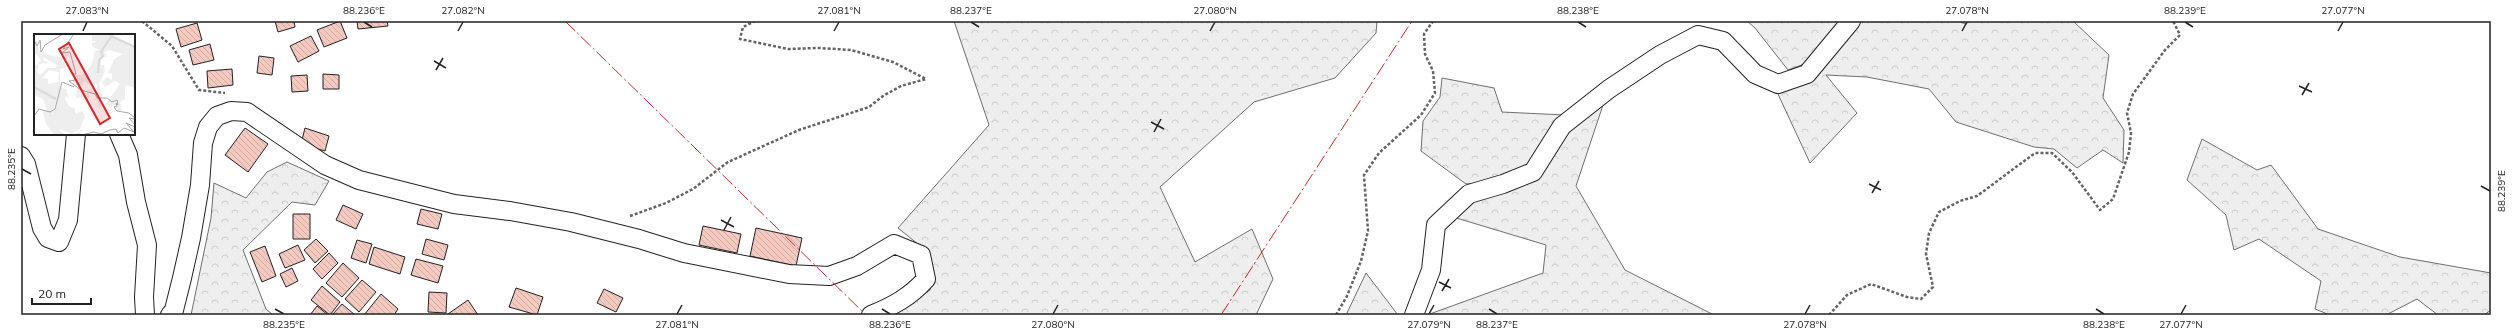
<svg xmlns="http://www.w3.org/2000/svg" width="2512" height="336" font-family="Mulish,sans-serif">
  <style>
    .forest { fill: url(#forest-crowns); stroke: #6f6f6f }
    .building { fill: url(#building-back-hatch); stroke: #222 }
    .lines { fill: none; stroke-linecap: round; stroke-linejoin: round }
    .minor-casing { stroke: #222; stroke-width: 20 }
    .path { stroke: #646464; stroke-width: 2.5; stroke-dasharray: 3 2; stroke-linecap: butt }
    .minor { stroke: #fff; stroke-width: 18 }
    .power { stroke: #c62828; stroke-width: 1; stroke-dasharray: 14 3 2 3; stroke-linecap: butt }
    .ticks { fill: none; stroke: #222; stroke-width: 1.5 }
    .inset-river { fill: none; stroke: #d9d9d9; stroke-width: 2 }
    .inset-road { fill: none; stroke: #a7a7a7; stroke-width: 1 }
    .view { fill: #d62828; fill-opacity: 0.15; stroke: #d62828; stroke-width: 2 }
    .inset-edge { fill: none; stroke: #222; stroke-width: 2 }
    .neatline { fill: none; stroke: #222; stroke-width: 1.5 }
    .ticks-label { font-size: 10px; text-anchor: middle; fill: #222 }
  </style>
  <defs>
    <pattern id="forest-crowns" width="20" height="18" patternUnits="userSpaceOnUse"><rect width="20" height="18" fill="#eee"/><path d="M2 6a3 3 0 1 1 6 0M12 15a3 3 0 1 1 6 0" fill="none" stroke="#ccc"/></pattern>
    <pattern id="building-back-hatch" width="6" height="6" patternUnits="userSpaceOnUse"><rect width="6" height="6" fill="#f3c9c0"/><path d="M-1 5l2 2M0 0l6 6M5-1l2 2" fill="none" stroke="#d0aca5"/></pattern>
  </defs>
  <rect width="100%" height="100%" fill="#fff"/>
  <path class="forest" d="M954,21H1377L1376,33L1335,78L1254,102L1160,187L1195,262L1252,229L1273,279L1256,315H892L930,290L933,267L924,249L898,228L989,125Z
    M1747,21H1845L1810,62L1788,70L1755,28Z
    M1855,21H1959L1965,24L1968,21H2073L2109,55L2103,98L2124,130L2123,163L2103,150L2077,168L2054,149L2034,147L1956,122L1929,89L1867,77L1826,75L1857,113L1810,163L1777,92Z
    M1442,78L1494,88L1502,112L1565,115L1526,170L1501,181L1466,184L1421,151L1423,121L1440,97Z
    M1605,99L1576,186L1625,270L1714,315H1427L1543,273L1546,245L1453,217L1475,200L1537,177L1568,129Z
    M2202,139L2257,170L2271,165L2318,229L2400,257L2491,273V310L2484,315H2438L2417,299L2386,315H2330L2315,309L2321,281L2259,239L2234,250L2226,215L2187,180Z
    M287,162L329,181L315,205L292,202L243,250L266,309L273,315H191L211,218L214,183L246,198L267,172Z
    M1366,273L1398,315H1346Z"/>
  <path class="building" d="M275,21H294L295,27L278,32Z
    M340,21L347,38L324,47L317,30Z
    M357,21H387L388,26L358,29Z
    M197,23L202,40L181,47L176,29Z
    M311,36L319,51L298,62L290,46Z
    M210,44L214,60L193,65L189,50Z
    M259,56L274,58L272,75L257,73Z
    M232,69L233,85L208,88L207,71Z
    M323,74L339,75V89H323Z
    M307,75L308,91L292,92L291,76Z
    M245,128L268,144L248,172L225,155Z
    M305,128L329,136L325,151L301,144Z
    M343,205L363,214L356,229L336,220Z
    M421,209L442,214L438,229L417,224Z
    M293,214H310V239H293Z
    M703,226L741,234L737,253L699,245Z
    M756,228L802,238L796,266L750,256Z
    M316,239L328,251L315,263L304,250Z
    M426,239L448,245L444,260L422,254Z
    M357,240L372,244L366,263L351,258Z
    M298,245L305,260L285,268L279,254Z
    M265,246L276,276L262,282L250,252Z
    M374,247L405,257L400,274L369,264Z
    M329,253L338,263L322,279L313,269Z
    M416,259L443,266L438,283L411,275Z
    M343,263L359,278L342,297L326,283Z
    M292,268L298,281L286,287L280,274Z
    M362,280L376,292L359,312L345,299Z
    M322,286L340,302L330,315L311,300Z
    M516,288L543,297L537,315L509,307Z
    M604,289L623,298L616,312L597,303Z
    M429,292L447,293L446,313L428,312Z
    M381,294L398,309L394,315H364Z
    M468,300L478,315H449L448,314Z
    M342,304L355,315H332Z
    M317,306L328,315H310Z"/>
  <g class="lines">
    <defs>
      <path id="minor" d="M119,134L128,155L136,202L147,245L144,297L145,315
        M21,156L26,164L42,228L48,238L59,242L68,220L76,134
        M170,315L174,310L182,278L191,238L200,185L203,143L208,127L217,116L231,111L247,112L325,165L359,180L454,204L510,211L571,222L639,239L684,253L789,274L829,276L857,266L894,244L921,255L926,279C910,297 893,306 871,315
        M1414,315L1431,270L1436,225L1469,194L1503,184L1533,172L1562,126L1609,89L1660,55L1698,35L1723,41L1755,74L1778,84L1807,74L1851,21"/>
    </defs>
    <use href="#minor" class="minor-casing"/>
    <path class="path" d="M142,21L172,46L199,90L225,93
      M630,216L666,203L693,189L728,162L799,130L869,107L883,96L901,86L926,79L893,62L851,50L819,48L788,49L740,39L743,27L755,21
      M1336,315L1347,296L1361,261L1368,231L1364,175L1379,153L1421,115L1435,93L1433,71L1425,54L1424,34L1433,21
      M1829,315L1847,295L1871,284L1907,297L1921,299L1933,287L1926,254L1929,233L1939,212L1960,201L1977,196L2035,153H2052L2072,172L2100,210L2113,199L2129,152L2131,133L2127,113L2133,94L2165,50L2180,35L2173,21"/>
    <use href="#minor" class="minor"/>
    <path class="power" d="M565,21L866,315
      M1221,315L1412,21"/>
  </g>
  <path class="ticks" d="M364,22L372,27M971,22L979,27M1578,22L1586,27M2185,22L2193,27M83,31L87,22M458,31L463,22M834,31L839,22M1210,31L1215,22M1962,31L1967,22M2338,31L2343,22M434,61L446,68M436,70L443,58M2299,86L2312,92M2302,95L2309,83M1151,122L1164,129M1154,132L1161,119M22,169L31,174M1869,184L1881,190M2481,186L2490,191M1872,193L1879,181M721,220L734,227M724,230L731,217M1439,282L1451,288M1442,291L1449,279M275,309L284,314M882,309L890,314M1489,309L1497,314M2096,309L2104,314M677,314L682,305M1053,314L1058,305M1429,314L1434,305M1805,314L1810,305M2181,314L2186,305"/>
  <g transform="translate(34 34)">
    <rect width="101" height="101" fill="#fff"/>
    <path d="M58,0H79L77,2L101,13V54L93,51L91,53V65L86,68L88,75L85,78L80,71L77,74L71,71L86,50L81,47L71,53L68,48L73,43L78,46V40L74,39L78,30L80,25L89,20L75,16L70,18L73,22L67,24V31H70L71,37L65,50L68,60L66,75L63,66H60L63,62V50L57,51L49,47L48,52L39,50L42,46L40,41H48L57,32L61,17L65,16L58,12V9L63,7H58ZM0,7L3,8L6,18L9,14L10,19L18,22L27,23L33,19L35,21L27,26L34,33L26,35V54L21,74L18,76L13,77L9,65L0,61V27L2,32L7,26L0,18ZM9,23L23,31L22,34H13L7,41L3,38L5,30L15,29L9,26ZM15,36L25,38L24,48L14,50V45L8,44ZM27,53L33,56L35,65L32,62L31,65L35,72L41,75V80L48,77L50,80L51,84L49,86L46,95L42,100L47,97L45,101L41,100L45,95L38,100L25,95L31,101H20L12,90L8,76L19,77ZM43,53L47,56L49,55L52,60L57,54L59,59H55L54,66L52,67L51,63L42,64Z" fill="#eee" fill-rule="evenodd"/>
    <path class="inset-river" d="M77,2L101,13M64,39L65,26L69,22L67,18L79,0M0,53L22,65"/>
    <path class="inset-road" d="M40,0L29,15L35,13L28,19L36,18L42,40H39L42,46L35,47L47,56L61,60L63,64H73L78,68L83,66L84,71L82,69L83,72L80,73L83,77L95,79L101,84M0,6L3,12L6,6L7,18L11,11L29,0M0,82L5,75L16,78L21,75L28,48L40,53M100,85L95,84L101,91M48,101L60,98L67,100L76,96L82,95L84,99L90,94L100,98L92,89L101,93"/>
    <path class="view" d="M35,9L76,84L66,90L25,15Z"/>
    <rect width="101" height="101" class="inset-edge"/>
  </g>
  <rect width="2512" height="336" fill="none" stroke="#ffffff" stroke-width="44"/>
  <path d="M32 298v6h59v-6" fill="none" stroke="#222222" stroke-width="2"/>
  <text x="38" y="298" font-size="12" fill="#222222" stroke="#ffffff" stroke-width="3" paint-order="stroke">20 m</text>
  <rect x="22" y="22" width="2468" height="292" class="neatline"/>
  <g class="ticks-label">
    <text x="87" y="14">27.083°N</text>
    <text x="364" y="14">88.236°E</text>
    <text x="463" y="14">27.082°N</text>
    <text x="839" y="14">27.081°N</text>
    <text x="971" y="14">88.237°E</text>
    <text x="1215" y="14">27.080°N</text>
    <text x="1578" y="14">88.238°E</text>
    <text x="1967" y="14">27.078°N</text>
    <text x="2185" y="14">88.239°E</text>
    <text x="2343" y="14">27.077°N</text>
    <text transform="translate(11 169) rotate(-90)" y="4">88.235°E</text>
    <text transform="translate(2501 191) rotate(-90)" y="4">88.239°E</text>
    <text x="284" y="328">88.235°E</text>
    <text x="677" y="328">27.081°N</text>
    <text x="890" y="328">88.236°E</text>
    <text x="1053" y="328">27.080°N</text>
    <text x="1429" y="328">27.079°N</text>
    <text x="1497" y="328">88.237°E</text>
    <text x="1805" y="328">27.078°N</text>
    <text x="2104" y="328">88.238°E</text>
    <text x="2181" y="328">27.077°N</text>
  </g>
</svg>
